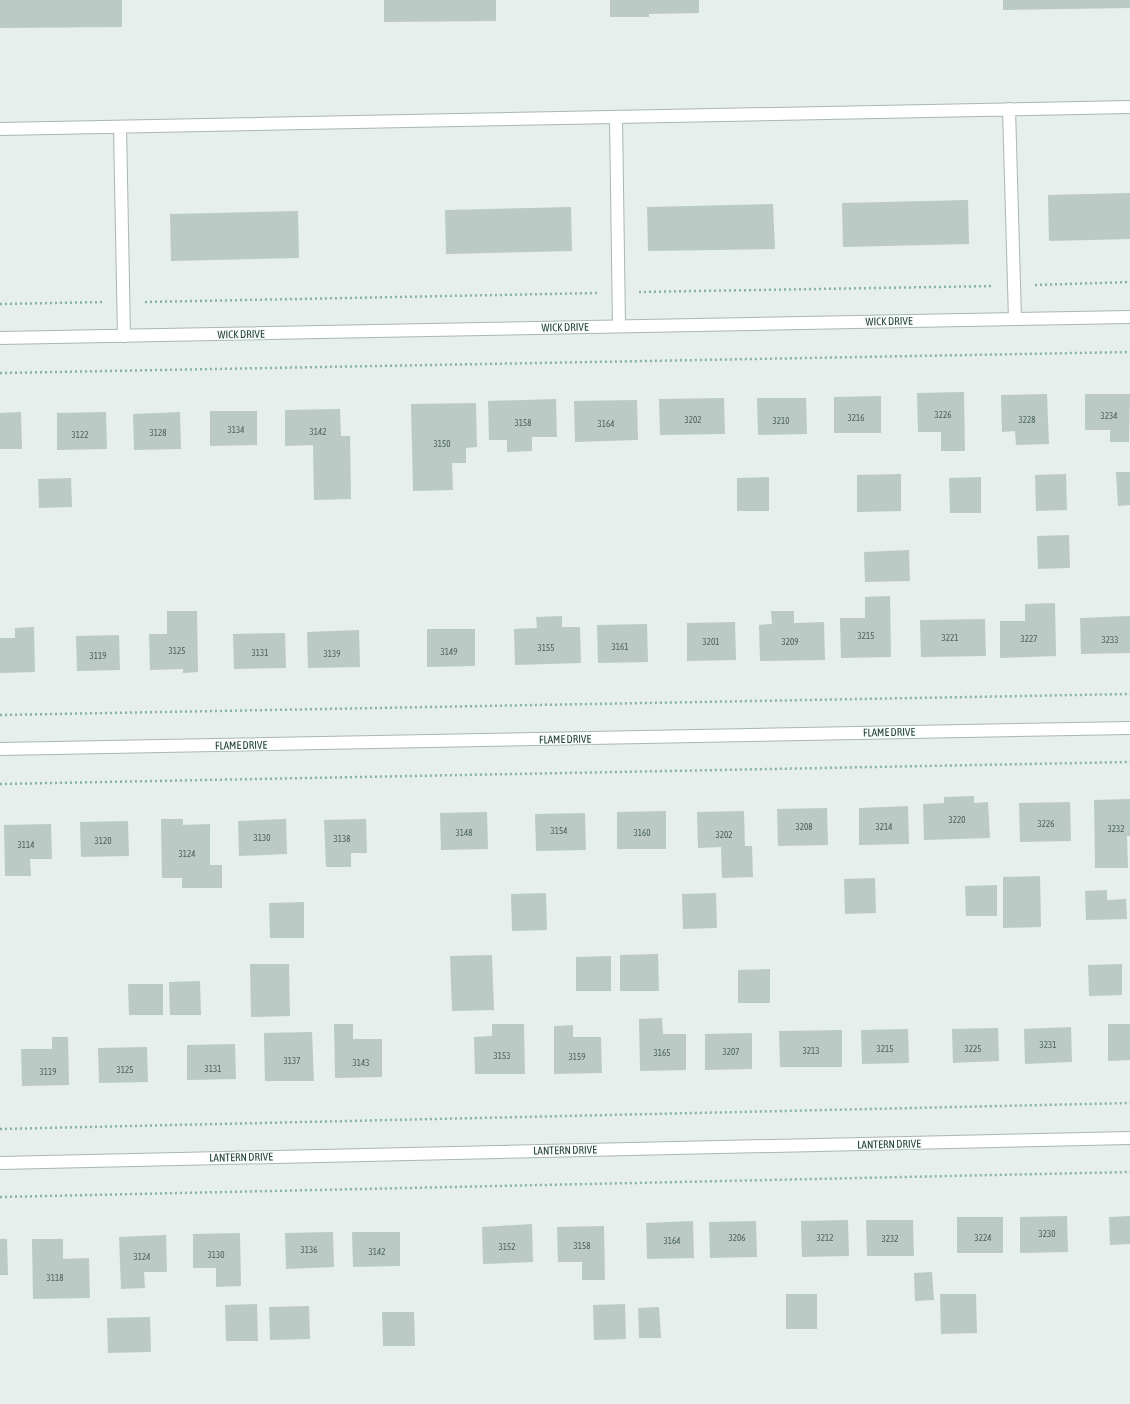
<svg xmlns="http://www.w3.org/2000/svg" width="1130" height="1404" font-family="'Asap Condensed',sans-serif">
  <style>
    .building { fill: #bbcac4 }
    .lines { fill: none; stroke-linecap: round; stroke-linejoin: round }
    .lane-casing { stroke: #a8b8b2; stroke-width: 14 }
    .street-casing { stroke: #a8b8b2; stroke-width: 14 }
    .path { stroke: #86b3a5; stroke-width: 2.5; stroke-dasharray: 2 3; stroke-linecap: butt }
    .lane { stroke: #fff; stroke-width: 12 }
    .street { stroke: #fff; stroke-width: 12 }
    .labels { text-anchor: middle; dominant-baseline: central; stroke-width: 3; stroke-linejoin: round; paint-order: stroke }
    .number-label { font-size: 9px; fill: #4a645c }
    .street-label { font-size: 11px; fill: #24423a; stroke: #f7fbf9 }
  </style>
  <rect width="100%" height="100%" fill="#e6efeb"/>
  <path class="building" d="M0,0H122V27L0,28Z
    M384,0H496V21L384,22Z
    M610,0H699V13L649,14V17H610Z
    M1003,0H1130V8L1003,10Z
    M1130,193V239L1049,241L1048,195Z
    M968,200L969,244L843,247L842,203Z
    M773,204L775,249L648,251L647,207Z
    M571,207L572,251L446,254L445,210Z
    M298,211L299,258L171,261L170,214Z
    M964,392L965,451H941V432H918L917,393Z
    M1047,394L1049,444L1016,445L1015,431L1002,432L1001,395Z
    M1085,394H1130L1129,442H1110V430H1085Z
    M881,396V433H834V397Z
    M724,398L725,434L660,435L659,399Z
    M757,398H806L807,434L758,435Z
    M556,399L557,437H532V451L507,452V440H489L488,401Z
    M637,400L638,440L575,442L574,401Z
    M476,403L477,447L466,448V463H452L453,490L413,491L411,404Z
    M340,409L341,436H350L351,499L314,500L313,445L285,446V410Z
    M210,411H257V445L210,446Z
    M21,412L22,449H0V413Z
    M106,412L107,449L57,450V413Z
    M180,412L181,449L134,450L133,414Z
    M1116,472H1130V505L1118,506Z
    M901,474V511L857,512V475Z
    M1066,474L1067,510L1036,511L1035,475Z
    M769,477V511H737V478Z
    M981,477V513H950L949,478Z
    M71,478L72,507L39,508L38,479Z
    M1069,535L1070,568L1038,569L1037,536Z
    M909,550L910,581L865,582L864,552Z
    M890,596L891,657L841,658L840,618H865V597Z
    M1055,603L1056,656L1000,658V621H1025V604Z
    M167,611H197L198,672L183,673V669L150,670L149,634H167Z
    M771,611H794V623L824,622L825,660L760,661L759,625L772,624Z
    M562,616V627H580L581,663L515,665L514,629L537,628L536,617Z
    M1130,616V653L1081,654L1080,618Z
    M985,619L986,656L921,657L920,620Z
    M735,622L736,660L687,661V623Z
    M647,624L648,662L598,663L597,625Z
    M34,627L35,672L0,673V638H15V628Z
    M427,629H475V666L427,667Z
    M359,630L360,667L308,668L307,632Z
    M285,633L286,668L234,669L233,634Z
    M119,635L120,670L77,671L76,636Z
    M974,796V803L988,802L990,838L924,840L923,804L944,803V797Z
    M1130,799V836H1127L1128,868H1095L1094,800Z
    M1070,802L1071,841L1020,842L1019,803Z
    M908,806L909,844L859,845V808Z
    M827,808L828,845L778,846L777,809Z
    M666,811V849H617V812Z
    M744,811L745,846H752L753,877L722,878L721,847L698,848L697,812Z
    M487,812L488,849L441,850L440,813Z
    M585,813L586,850L536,851L535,814Z
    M161,819H183V825L210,824V865H222V888H182V878H162Z
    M286,819L287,854L239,856L238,821Z
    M366,819L367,853H351V867H326L324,820Z
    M128,821L129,856L81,857L80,822Z
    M51,824L52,859H30L31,876H5L4,825Z
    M1040,876L1041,927L1003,928V877Z
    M875,878L876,913L845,914L844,879Z
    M997,885V916H966L965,886Z
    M1107,890V900L1126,899L1127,919L1086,920L1085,891Z
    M546,893L547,930L512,931L511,894Z
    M716,893L717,928L683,929L682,894Z
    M304,902V938H270L269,903Z
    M658,954L659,991H620V955Z
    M492,955L494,1010L452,1011L450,956Z
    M611,956V991H576V957Z
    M250,964H289L290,1016L251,1017Z
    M1122,964V995L1089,996L1088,965Z
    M770,969V1003H738V970Z
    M200,981L201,1015H170L169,982Z
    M128,984H163V1015H129Z
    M662,1018L663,1034H686V1070L640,1071L639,1019Z
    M334,1024H353V1039H382V1077L335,1078Z
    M492,1024H524L525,1074H475L474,1037L492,1036Z
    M1108,1024H1130V1060L1108,1061Z
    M573,1025V1037H601L602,1073L554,1074V1026Z
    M1071,1027L1072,1062L1025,1064L1024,1029Z
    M998,1028L999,1061L953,1063L952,1029Z
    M908,1029L909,1063L862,1064L861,1030Z
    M842,1030V1067H780L779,1031Z
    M312,1032L314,1081H265L264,1033Z
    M752,1033V1069L705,1070V1034Z
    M52,1037H68L69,1085L22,1086L21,1049H52Z
    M235,1044L236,1079L187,1080V1045Z
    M147,1047L148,1082L99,1083L98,1048Z
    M1067,1216L1068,1252L1020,1253V1217Z
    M1130,1216V1244L1110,1245L1109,1217Z
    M957,1217H1003V1253H957Z
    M848,1220L849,1256L802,1257L801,1221Z
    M866,1220H913L914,1256H867Z
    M693,1221L694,1258L647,1259L646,1223Z
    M756,1221L757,1257L710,1258L709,1222Z
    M532,1224L533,1262L483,1264L482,1227Z
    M604,1226L605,1280H582V1262H558L557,1227Z
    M333,1232L334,1267L286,1269L285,1233Z
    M352,1232H400V1266L353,1267Z
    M240,1233L241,1286L216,1287V1268H193V1234Z
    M166,1235L167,1272H144L145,1288L121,1289L119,1237Z
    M0,1239H7L8,1275H0Z
    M32,1239H63V1259L89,1258L90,1298L33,1299Z
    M932,1272L934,1300L915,1301L914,1273Z
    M786,1294H817V1329H786Z
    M940,1294H976L977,1333L941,1334Z
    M257,1304L258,1341H226L225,1305Z
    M625,1304L626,1339L594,1340L593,1305Z
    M309,1306L310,1339L270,1340L269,1307Z
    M659,1307L661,1338H639L638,1308Z
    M382,1312H414L415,1346H383Z
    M150,1317L151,1352L108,1353L107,1318Z"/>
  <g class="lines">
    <defs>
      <path id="lane" d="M1009,109L1015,319
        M616,117L619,326
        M120,127L124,336
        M0,129L1130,107"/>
      <path id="street" d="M0,338L1130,317
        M0,749L1130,728
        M0,1163L1130,1138"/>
    </defs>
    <use href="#lane" class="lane-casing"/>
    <use href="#street" class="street-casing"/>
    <path class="path" d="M1035,285L1130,282
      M639,292L994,286
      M145,302L598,293
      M0,304L104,302
      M0,373L1130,352
      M0,715L1130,694
      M0,784L1130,762
      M0,1129L1130,1103
      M0,1197L1130,1172"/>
    <use href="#lane" class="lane"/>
    <use href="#street" class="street"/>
  </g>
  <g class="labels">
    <g class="number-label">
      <text x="943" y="415">3226</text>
      <text x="1109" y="416">3234</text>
      <text x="856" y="418">3216</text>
      <text x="693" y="420">3202</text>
      <text x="1027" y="420">3228</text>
      <text x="781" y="421">3210</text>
      <text x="523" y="423">3158</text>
      <text x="606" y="424">3164</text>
      <text x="236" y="430">3134</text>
      <text x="318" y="432">3142</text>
      <text x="158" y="433">3128</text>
      <text x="80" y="435">3122</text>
      <text x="442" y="444">3150</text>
      <text x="866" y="636">3215</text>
      <text x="950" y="638">3221</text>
      <text x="1029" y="639">3227</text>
      <text x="1110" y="640">3233</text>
      <text x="711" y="642">3201</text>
      <text x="790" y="642">3209</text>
      <text x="620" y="647">3161</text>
      <text x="546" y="648">3155</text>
      <text x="177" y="651">3125</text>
      <text x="449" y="652">3149</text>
      <text x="260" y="653">3131</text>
      <text x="332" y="654">3139</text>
      <text x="98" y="656">3119</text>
      <text x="957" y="820">3220</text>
      <text x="1046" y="824">3226</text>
      <text x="804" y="827">3208</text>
      <text x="884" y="827">3214</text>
      <text x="1116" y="829">3232</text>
      <text x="559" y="831">3154</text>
      <text x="464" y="833">3148</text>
      <text x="642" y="833">3160</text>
      <text x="724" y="835">3202</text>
      <text x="262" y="838">3130</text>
      <text x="342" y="839">3138</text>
      <text x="103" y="841">3120</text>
      <text x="26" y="845">3114</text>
      <text x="187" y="854">3124</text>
      <text x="1048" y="1045">3231</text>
      <text x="885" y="1049">3215</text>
      <text x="973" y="1049">3225</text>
      <text x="811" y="1051">3213</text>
      <text x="731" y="1052">3207</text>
      <text x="662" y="1053">3165</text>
      <text x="502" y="1056">3153</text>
      <text x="577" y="1057">3159</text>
      <text x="292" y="1061">3137</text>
      <text x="361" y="1063">3143</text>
      <text x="213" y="1069">3131</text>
      <text x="125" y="1070">3125</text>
      <text x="48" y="1072">3119</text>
      <text x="1047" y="1234">3230</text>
      <text x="737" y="1238">3206</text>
      <text x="825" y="1238">3212</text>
      <text x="983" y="1238">3224</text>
      <text x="890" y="1239">3232</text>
      <text x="672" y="1241">3164</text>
      <text x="582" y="1246">3158</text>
      <text x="507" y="1247">3152</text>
      <text x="309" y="1250">3136</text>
      <text x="377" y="1252">3142</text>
      <text x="216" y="1255">3130</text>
      <text x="142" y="1257">3124</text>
      <text x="55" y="1278">3118</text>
    </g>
    <g class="street-label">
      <text transform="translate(889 321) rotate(-1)">WICK DRIVE</text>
      <text transform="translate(565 327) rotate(-1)">WICK DRIVE</text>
      <text transform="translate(241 334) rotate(-1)">WICK DRIVE</text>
      <text transform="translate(889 732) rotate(-1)">FLAME DRIVE</text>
      <text transform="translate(565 739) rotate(-1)">FLAME DRIVE</text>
      <text transform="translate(241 745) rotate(-1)">FLAME DRIVE</text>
      <text transform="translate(889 1144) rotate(-1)">LANTERN DRIVE</text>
      <text transform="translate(565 1150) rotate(-1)">LANTERN DRIVE</text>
      <text transform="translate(241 1157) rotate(-1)">LANTERN DRIVE</text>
    </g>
  </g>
</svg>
